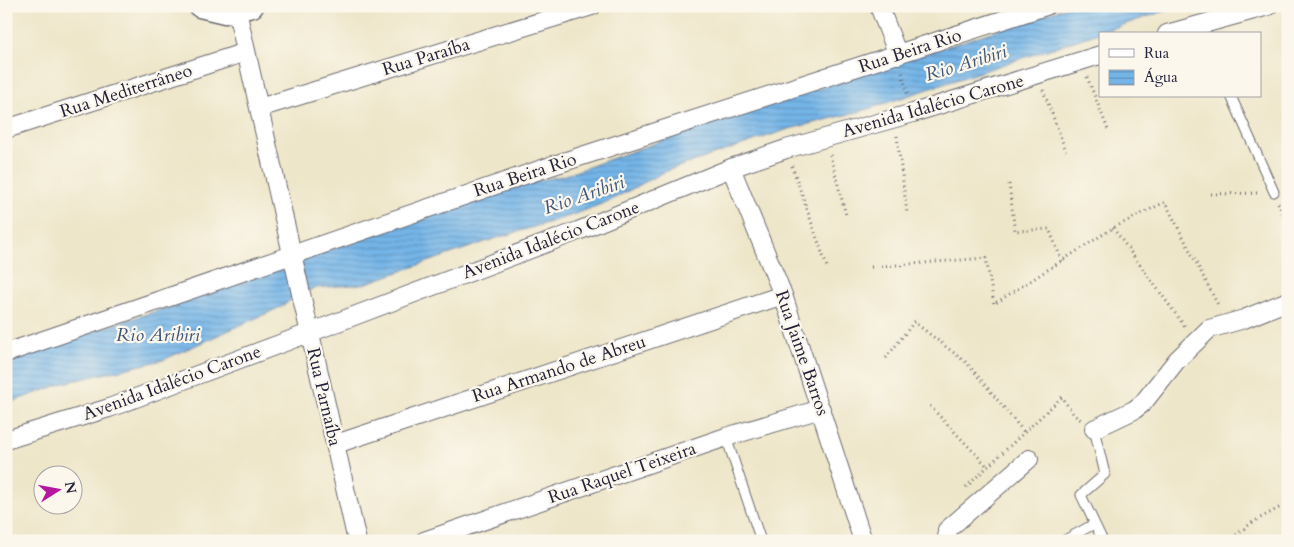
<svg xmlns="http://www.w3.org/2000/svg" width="1294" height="547" font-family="Cardo,serif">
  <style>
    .water { fill: url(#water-rules); stroke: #4b6c92 }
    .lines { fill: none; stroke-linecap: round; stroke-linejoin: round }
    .service-casing { stroke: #69676d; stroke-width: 11 }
    .minor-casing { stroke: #69676d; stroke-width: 20 }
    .tertiary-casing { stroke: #69676d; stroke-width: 25 }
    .path { stroke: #69676d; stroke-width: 3; stroke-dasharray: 1 4; stroke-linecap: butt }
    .service { stroke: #fff; stroke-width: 9 }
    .minor { stroke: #fff; stroke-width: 18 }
    .tertiary { stroke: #fff; stroke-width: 22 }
    .labels { text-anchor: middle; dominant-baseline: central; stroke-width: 4.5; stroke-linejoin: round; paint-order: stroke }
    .street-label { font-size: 18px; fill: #22223b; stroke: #fbf7ec }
    .water-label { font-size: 19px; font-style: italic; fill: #3f5578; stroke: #fbf7ec }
  </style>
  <defs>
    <pattern id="water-rules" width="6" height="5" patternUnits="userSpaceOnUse" patternTransform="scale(1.25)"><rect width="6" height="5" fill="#74b5e8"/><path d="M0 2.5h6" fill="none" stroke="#5f93bd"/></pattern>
  </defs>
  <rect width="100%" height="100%" fill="#fbf7ec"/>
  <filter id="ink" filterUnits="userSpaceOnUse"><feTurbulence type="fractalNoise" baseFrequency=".02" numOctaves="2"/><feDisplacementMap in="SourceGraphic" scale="10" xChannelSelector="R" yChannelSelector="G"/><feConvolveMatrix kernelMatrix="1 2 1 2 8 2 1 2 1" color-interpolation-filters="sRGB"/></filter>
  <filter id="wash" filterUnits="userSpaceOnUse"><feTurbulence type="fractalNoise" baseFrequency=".0096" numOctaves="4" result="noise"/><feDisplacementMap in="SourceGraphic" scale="20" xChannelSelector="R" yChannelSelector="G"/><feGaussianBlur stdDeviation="1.12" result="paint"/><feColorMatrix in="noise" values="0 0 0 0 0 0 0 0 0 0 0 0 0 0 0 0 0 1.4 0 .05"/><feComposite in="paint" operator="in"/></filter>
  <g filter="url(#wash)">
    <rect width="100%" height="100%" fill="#eee6c9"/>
    <path class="water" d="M1070,6H1180L862,111L789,129L666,171L609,201L576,214L494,239L364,284L316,288L299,293L283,306L163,360L64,383L6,404V359L216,292L271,271L501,189L566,175L667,139Z"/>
  </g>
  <g filter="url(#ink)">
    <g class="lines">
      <defs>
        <path id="service" d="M1231,96L1274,192
          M1094,429L1105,474L1081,495L1103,541
          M726,437L761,541
          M1063,541L1094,524"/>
        <path id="minor" d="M879,6L898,55
          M237,11L357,541
          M1167,34L1268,6
          M259,108L592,6
          M6,129L246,52
          M731,168L783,295L863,541
          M6,353L554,165L1046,6
          M1094,429L1134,410L1143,403L1177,360L1209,329L1244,319L1288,301
          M6,440L109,408L309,333L578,231L731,168L786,149L913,113L1100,55
          M336,444L783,295
          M424,541L726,437L821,409
          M948,541L947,530L1029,459"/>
        <path id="tertiary" d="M200,6L225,12L252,6"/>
      </defs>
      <use href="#service" class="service-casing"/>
      <use href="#minor" class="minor-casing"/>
      <use href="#tertiary" class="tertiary-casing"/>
      <path class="path" d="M902,73L908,96
        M1087,77L1109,132
        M1043,90L1066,151
        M897,136L907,213
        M830,155L846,215
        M792,166L828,270
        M1009,184L1015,231L1049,229L1062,261
        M1211,194L1259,193
        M1278,203L1288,226
        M1113,228L1186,328
        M871,267L986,258L994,304L1113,228L1165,202L1219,307
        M886,358L914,322L967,363L1024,432
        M930,406L987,466
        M966,487L1062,397L1074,415L1081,420
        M1228,541L1253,522L1288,503"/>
      <use href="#service" class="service"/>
      <use href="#minor" class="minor"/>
      <use href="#tertiary" class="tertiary"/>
    </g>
  </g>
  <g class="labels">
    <g class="street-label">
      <text transform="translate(910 51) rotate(-18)">Rua Beira Rio</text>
      <text transform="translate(426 57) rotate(-17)">Rua Paraíba</text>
      <text transform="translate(126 91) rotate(-18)">Rua Mediterrâneo</text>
      <text transform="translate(933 106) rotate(-16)">Avenida Idalécio Carone</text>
      <text transform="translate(525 175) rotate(-18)">Rua Beira Rio</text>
      <text transform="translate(551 240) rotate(-21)">Avenida Idalécio Carone</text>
      <text transform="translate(802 353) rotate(71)">Rua Jaime Barros</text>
      <text transform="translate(559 369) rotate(-18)">Rua Armando de Abreu</text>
      <text transform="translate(172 383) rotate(-20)">Avenida Idalécio Carone</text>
      <text transform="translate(324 397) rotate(77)">Rua Parnaíba</text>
      <text transform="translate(622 473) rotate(-19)">Rua Raquel Teixeira</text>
    </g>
    <g class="water-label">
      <text transform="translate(966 63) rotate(-17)">Rio Aribiri</text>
      <text transform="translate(584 195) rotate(-19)">Rio Aribiri</text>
      <text x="158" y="335">Rio Aribiri</text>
    </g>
  </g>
  <rect width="1294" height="547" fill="none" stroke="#fbf7ec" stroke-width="25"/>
  <rect x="1099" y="32" width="162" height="65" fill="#fbf7ec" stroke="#a4a2a5"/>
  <rect x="1109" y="49" width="25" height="8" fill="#ffffff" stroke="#a4a2a5"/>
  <text x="1144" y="58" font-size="15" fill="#22223b">Rua</text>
  <rect x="1109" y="70" width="25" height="15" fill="url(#water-rules)" stroke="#a4a2a5"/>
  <text x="1144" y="82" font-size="15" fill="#22223b">Água</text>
  <g transform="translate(58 490) rotate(79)"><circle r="24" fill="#fbf7ec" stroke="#a4a2a5"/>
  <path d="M0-4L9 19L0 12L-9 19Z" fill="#b5179e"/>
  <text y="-8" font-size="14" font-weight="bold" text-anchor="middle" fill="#22223b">N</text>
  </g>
</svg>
